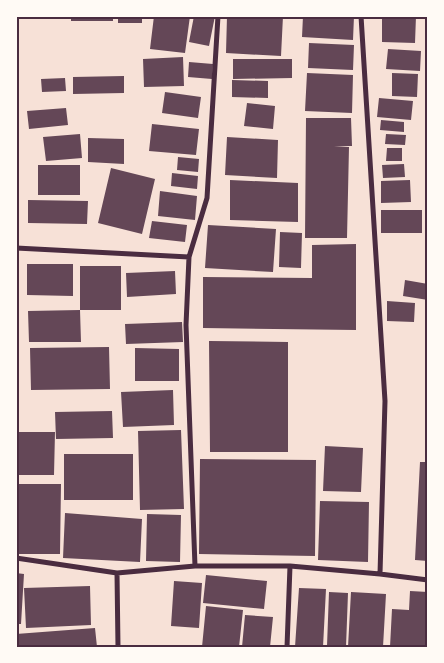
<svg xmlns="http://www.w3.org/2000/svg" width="444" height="663" font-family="'Noto Sans',sans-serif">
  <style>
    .building { fill: #644757 }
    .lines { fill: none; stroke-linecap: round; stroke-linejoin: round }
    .minor { stroke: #4a2c40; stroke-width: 5 }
    .neatline { fill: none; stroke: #4a2c40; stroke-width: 2 }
  </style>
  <rect width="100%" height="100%" fill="#f7e1d7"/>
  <path class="building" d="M71,16H113V21H71Z
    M118,16H142V23H118Z
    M154,16H190L185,53L150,49Z
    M194,16H215L209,46L189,42Z
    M227,16H283L281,56L226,53Z
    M303,16H354L353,40L302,37Z
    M382,16H416L415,43L382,42Z
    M309,43L354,45L353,70L308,68Z
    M388,49L421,51L420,71L386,69Z
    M183,57L184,86L144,87L143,59Z
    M233,59H292V78L233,79Z
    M189,62L213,64L212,79L188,77Z
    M307,73L353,75L352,113L305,111Z
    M392,73L418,74L417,97L392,96Z
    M124,76V93L73,94V77Z
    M65,78L66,91L42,92L41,79Z
    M232,80L268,81V98L232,97Z
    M165,92L201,97L198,118L162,113Z
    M379,98L413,101L411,120L377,117Z
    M247,103L275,106L273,129L244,126Z
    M66,108L68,125L29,129L27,111Z
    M306,118H351L352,146H334L349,147L347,238H305Z
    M381,120L404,122V132L380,130Z
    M152,124L199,129L196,155L149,151Z
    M80,134L82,158L46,161L43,137Z
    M386,134L406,135L405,145L385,144Z
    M227,137L278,140L277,178L225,175Z
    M88,138L124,139V164L88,162Z
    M387,148H402V161H386Z
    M178,157L199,159L198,172L177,170Z
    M404,164L405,177L383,178L382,165Z
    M38,165H80V195H38Z
    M111,168L155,179L142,234L98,223Z
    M172,173L198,176L197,189L171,186Z
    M230,180L298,183V222L230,220Z
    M410,180L411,202L381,203V181Z
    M160,191L197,196L195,220L158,216Z
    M28,200L88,201L87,224L28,223Z
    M381,210H422V233H381Z
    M152,221L187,225L185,242L149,238Z
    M208,225L276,229L273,272L205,268Z
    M280,232L302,233L301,268L279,267Z
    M356,244V330L203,328V277L312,278V245Z
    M27,264H73V296L27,295Z
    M80,266H121V310H80Z
    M175,271L176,294L127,297L126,273Z
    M405,280L428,284V300L403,296Z
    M387,301L415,303L414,322L387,321Z
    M80,310L81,342H29L28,311Z
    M182,322L183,342L126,344L125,324Z
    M209,341L288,342V452H210Z
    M109,347L110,389L31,390L30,348Z
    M135,348L179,349V381H135Z
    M173,390L174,425L123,427L121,392Z
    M112,411L113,438L56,439L55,412Z
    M181,430L184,509L140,510L138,431Z
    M19,432H55L54,475H19Z
    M325,446L363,448L361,492L323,491Z
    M64,454H133V500H64Z
    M200,459L316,460L315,556L199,554Z
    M420,462H428V561L415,560Z
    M16,484H61L60,554H16Z
    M320,501L369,502L368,562L318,560Z
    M65,513L142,519L140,562L63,558Z
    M147,514L181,515L180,562L146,561Z
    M16,573L24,574L21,624H16Z
    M206,575L267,581L264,609L203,603Z
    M174,581L202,583L199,628L171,626Z
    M90,586L91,625L26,628L24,588Z
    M299,588L326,589L323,647H295Z
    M410,591L428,592V647H390L392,609L409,610Z
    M329,592L348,593L346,647L327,646Z
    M351,592L386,594L383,647H348Z
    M206,606L243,610L239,647H202Z
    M245,615L273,617L270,647H242Z
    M95,628L97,647H16V634Z"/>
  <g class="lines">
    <path class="minor" d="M361,16L385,401L380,574
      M16,248L189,257
      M16,558L117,573L195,566H290L380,574L428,580
      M195,566L186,325L189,257L207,198L218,16
      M117,573L118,647
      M287,647L290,566"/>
  </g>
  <rect width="444" height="663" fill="none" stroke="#fffaf5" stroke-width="35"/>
  <rect x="18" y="18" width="408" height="628" class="neatline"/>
</svg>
